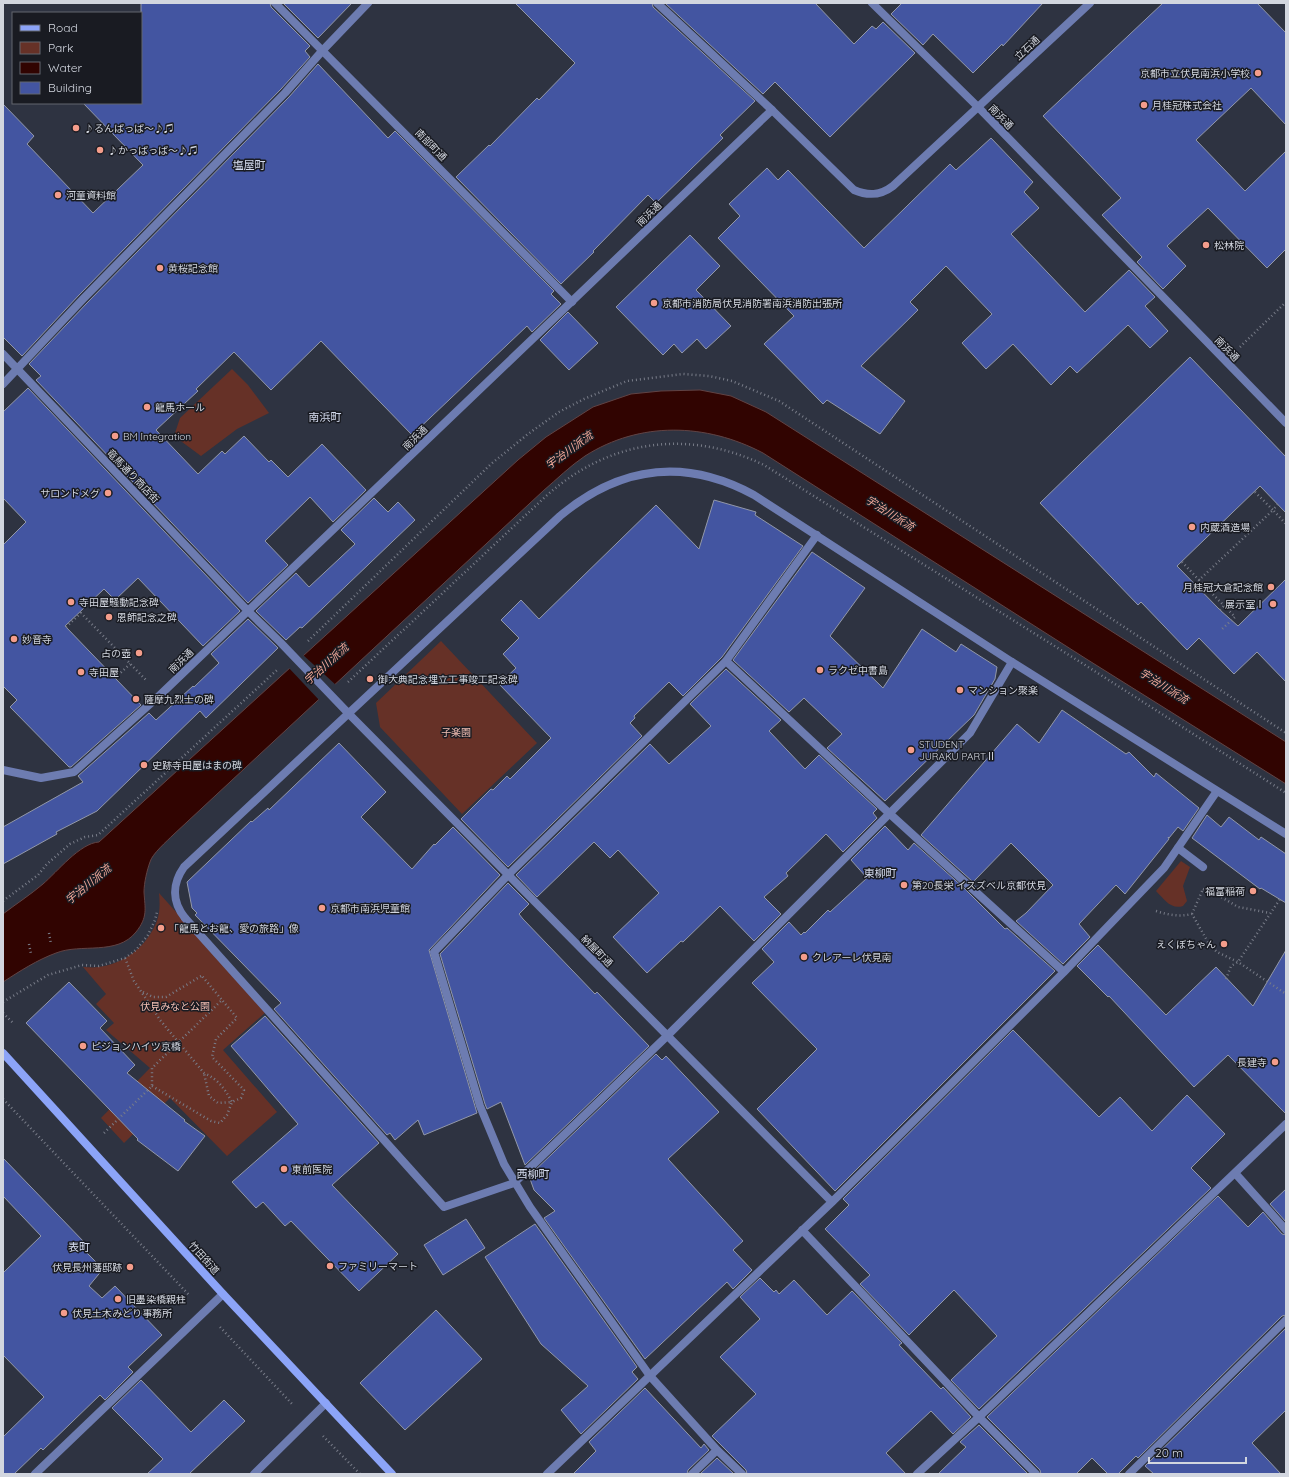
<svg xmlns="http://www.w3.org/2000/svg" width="1289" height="1477" font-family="Quicksand,'Noto Sans JP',sans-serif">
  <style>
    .green { fill: #663127 }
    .water { fill: #310401; stroke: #614344 }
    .pier { fill: #2e3341 }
    .building { fill: #4355a1; stroke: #9298a9 }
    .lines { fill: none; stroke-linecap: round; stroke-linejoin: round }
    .path { stroke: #797d89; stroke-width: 2.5; stroke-dasharray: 1 3; stroke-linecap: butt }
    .lane { stroke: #6d7cb1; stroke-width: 8 }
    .street { stroke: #6d7cb1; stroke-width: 8 }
    .secondary { stroke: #8ca4f8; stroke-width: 8 }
    .poi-dot { fill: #f49d8b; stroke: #191b22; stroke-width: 1.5 }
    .labels { text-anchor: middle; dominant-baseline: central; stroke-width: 3; stroke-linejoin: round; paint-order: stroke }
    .street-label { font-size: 10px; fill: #d2d6df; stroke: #191b22 }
    .poi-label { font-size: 10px; fill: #d2d6df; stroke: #191b22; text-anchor: start }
    .park-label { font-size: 10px; fill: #f3bfb4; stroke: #191b22 }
    .neighbourhood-label { font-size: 11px; fill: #d5dcef; stroke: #191b22 }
    .water-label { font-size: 11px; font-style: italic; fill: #f4a99a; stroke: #191b22 }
  </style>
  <rect width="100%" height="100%" fill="#2e3341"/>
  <path class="green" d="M232,369L248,385L269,413L237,429L201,456L174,436L180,418Z
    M441,641L537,743L462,814L380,727L376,703Z
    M1181,861L1190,867L1183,886L1187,901L1183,906C1171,910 1164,899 1156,891Z
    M159,893L266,1012L223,1050L277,1112L227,1156L170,1098L124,1143L101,1118L150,1068L106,1030L114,1023L96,1004L106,994L83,967C88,967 93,968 98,967C125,964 147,946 157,921C160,912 160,903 159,893Z"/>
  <path class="water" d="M700,390L731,396L766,412L1286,742V784L1088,660L763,453C706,423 640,421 585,456C570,466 557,479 543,491L173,835C167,841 152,854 150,862C147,870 144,883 144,892C145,909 148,917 136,932C117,956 81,943 56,953C37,960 20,971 3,982V914C16,904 30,895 43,884C57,872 80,843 99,842L518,460L546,437L593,407L631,394L661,391Z"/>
  <path class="pier" d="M302,654L337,686L320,701L288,667Z"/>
  <path class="building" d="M141,3H270L271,7L310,46L305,51L310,57L281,89L79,295L22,356L3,337V104L34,136L27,144L93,213L143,165L83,103H141Z
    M283,3H352L318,38Z
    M515,3H652L653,7L755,101L720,135L723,138L656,203L648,195L593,251L594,252L561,284L456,177L489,145L490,146L537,98L539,100L575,63Z
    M665,3H815L854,44L872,26L876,29L883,22L915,53L830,137L775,82L763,94Z
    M902,3H1043L1003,46L1002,44L973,73L933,34L923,45L891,14Z
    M1163,3H1257L1286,33V125L1251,88L1196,140L1245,191L1286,151V249L1267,268L1208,208L1167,246L1186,266L1163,289L1137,262L1142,257L1102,215L1121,198L1043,116Z
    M318,64L388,138L395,131L554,291L551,294L561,304L532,332L527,326L412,435L321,341L271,390L234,352L196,389L198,391L156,430L198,474L222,451L225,454L244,436L269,462L271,460L288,477L322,444L366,490L333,522L310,497L265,541L288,565L248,603L36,380L41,376L29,364L87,303L289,97Z
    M991,138L1033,182L1024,192L1039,208L1011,234L1085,312L1129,270L1155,297L1145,306L1168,331L1150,348L1128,325L1077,373L1070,366L1051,385L1013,344L986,369L962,343L992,314L946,266L910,302L918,310L861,366L905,401L880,434L827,400L823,404L764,344L794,316L718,238L740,216L729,204L767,168L778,180L788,170L864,248L950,164L956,170Z
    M690,235L720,266L696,290L731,326L706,349L697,339L682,353L674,344L663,355L616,307Z
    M568,312L598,343L569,370L540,340Z
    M1190,357L1286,457V513L1260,486L1177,566L1220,610L1238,626L1286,579V682L1257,652L1234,674L1199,638L1187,650L1141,602L1138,605L1040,503Z
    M28,388L240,611L203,646L138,578L115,600L104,589L65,626L141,705L71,767H69L10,707L17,700L3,686V545L26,522L3,498V412Z
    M374,498L388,512L398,502L415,520L302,628L300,627L286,640L256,611L296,573L309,587L355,544L341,530Z
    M714,500L756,512L755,515L803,546L722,657L683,696L669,682L634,716L635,718L630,723L642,736L508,867L461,819L491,789L493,790L507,776L510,779L551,738L499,684L516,668L503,654L519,638L501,620L521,600L539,619L656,505L699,549Z
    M812,552L865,588L830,636L883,688L922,629L956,652L961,644L997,667L995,679L974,715L885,801L827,748L842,734L804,698L789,712L733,660Z
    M248,619L278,648L206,718L200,711L97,811L56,832L57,834L3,864V827L83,782L78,776L149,713L156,720L193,686L194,687L219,663L211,654Z
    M726,669L781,720L769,731L805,769L819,755L877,809L873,813L877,818L843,852L826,834L786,873L788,876L764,897L781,914L754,941L720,906L683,942L681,941L647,973L613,937L659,893L618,850L610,858L594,842L537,897L516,875L650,744L669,764L711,726L690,704Z
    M1062,710L1126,754L1129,752L1154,777L1156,773L1199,808L1183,831L1178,827L1169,838L1168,837L1169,839L1125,894L1116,885L1079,924L1090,937L1063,964L1016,921L1026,913L1053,885L1011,843L973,882L921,835L1017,724L1039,743Z
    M339,743L386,792L361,817L412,869L434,844L435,845L453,827L500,875L429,950L477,1113L424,1135L418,1120L395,1140L390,1133L387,1135L274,1009L281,1003L195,915L197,913L192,908L187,882L251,821L252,822L268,808L269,810Z
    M1207,815L1221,827L1229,817L1259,840L1261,837L1286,854V903L1261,888L1260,889L1192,838Z
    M885,826L908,850L914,843L965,889L1005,929L1007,928L1055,971L835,1191L757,1109L817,1049L752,983L774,962L762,949L789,922L801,935L804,932L805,933L828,910L830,912L867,878L851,860Z
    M508,883L529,904L519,914L523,919L595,994L597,992L649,1046L525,1165L501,1102L487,1109L485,1104L440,954Z
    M1098,945L1166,1015L1216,967L1253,1006L1286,950V1114L1228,1055L1194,1087L1109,996L1108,997L1077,966Z
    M69,982L107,1021L100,1028L135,1065L127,1073L185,1120L184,1121L205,1136L178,1171L137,1140L138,1139L26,1023Z
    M265,1016L379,1143L332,1185L398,1254L359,1291L291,1221L285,1226L263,1202L256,1208L232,1182L298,1124L231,1046Z
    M1013,1030L1099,1117L1120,1097L1152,1131L1187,1095L1225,1134L1191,1168L1211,1188L979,1409L951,1380L997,1336L954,1290L909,1335L860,1284L870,1275L825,1229L849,1205L843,1199Z
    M656,1054L662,1060L666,1056L719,1112L668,1159L743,1241L733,1250L752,1270L733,1289L727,1282L645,1359L544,1218L555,1211L534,1190L529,1176Z
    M3,1158L85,1243L81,1247L103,1269L89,1286L102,1298L115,1286L162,1335L128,1367L133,1372L105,1400L100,1395L43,1450L41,1448L14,1474H3V1437L44,1397L3,1355V1273L41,1236L3,1196Z
    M1286,1189V1222L1270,1204Z
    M1218,1196L1248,1227L1263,1212L1282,1234L1286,1235V1315L1282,1316L1138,1458L1136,1456L1118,1474H1108L1092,1458L1076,1474H1041L1040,1470L987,1417Z
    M466,1219L485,1248L443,1275L424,1245Z
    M535,1224L637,1367L632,1372L638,1379L581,1434L561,1410L588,1386L541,1344L485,1257Z
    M760,1278L774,1292L776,1290L779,1294L794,1280L827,1315L852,1291L902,1343L899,1345L941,1389L943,1387L971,1417L953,1434L931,1411L886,1453L906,1474H747L746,1470L712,1436L756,1394L720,1357L760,1319L740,1297Z
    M436,1310L482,1359L405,1430L360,1383Z
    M1286,1328V1410L1252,1443L1281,1474H1154L1145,1466Z
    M141,1380L191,1432L224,1400L245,1421L189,1474H147L163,1459L112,1408Z
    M645,1388L701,1448L704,1444L709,1450L688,1470L687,1474H573L596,1451L589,1442Z
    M979,1425L1028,1474H938L966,1447L960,1442Z
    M717,1458L734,1474H700Z"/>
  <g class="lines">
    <path class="path" d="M1240,347L1286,302
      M1255,492L1273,510L1278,504
      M1182,562L1199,580L1273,510L1286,524
      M1199,580L1235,617L1222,629
      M1220,610L1224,606
      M66,627L81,613L146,680
      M308,641L491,464L528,434L559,412L584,399L627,381L683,374L709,376L732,381L779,401L1286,733
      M115,678L130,664
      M348,682L545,497C608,440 687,428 764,465L1085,665L1286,793
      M1203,889L1223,898L1238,907L1270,913
      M3,901L38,875L47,864L70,844L85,837L98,835L277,670
      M1156,911C1169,915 1179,917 1192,914L1209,944L1217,952L1238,962L1286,994
      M1192,914L1203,889
      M49,933L51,944
      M29,944L31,954
      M125,958L134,981L153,1009L160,1020L204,1073C219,1080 224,1088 232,1102L218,1103L209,1096L204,1073
      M1226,979L1231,966L1238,962L1280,899
      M143,992L153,997H166L203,975
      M3,1002L48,975L82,965L99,966L125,958L136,950L148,935L155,920L157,912
      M3,1013L13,1023
      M152,1086L211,1121L220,1123L227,1115L232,1102L241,1098L244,1090L212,1057L216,1039L237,1018L222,1000
      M3,1099L190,1296
      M104,1133L152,1086V1068L222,1000L202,976
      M220,1327L293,1405
      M323,1436L360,1474"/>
    <path class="lane" d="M275,3L572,302
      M657,3L772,110
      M726,661L508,875L434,952L480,1106L504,1164L530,1207L650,1376L717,1450L742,1474
      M1178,848L1203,867
      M185,918L444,1207L514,1183L667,1036L970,733L1012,662
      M254,1474L326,1403
      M692,1474L717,1450
      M1129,1474L1286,1320"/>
    <path class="street" d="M872,3L978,107L1286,423
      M3,354L248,611L280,642L349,714L832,1202
      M3,384L83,299L285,93L323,50L368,3
      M817,535L726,661L890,814L1064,972
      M3,770L41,778L74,772L160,695L772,110L854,190C868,196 880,196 893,186L1090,3
      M185,918C172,902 172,884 184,867L560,516C620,466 684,457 754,495L1012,662L1286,834
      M1235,1173L1286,1230
      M802,1230L979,1417L1036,1474
      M35,1474L223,1294
      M547,1474L832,1202L1064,972L1164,868L1217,791
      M917,1474L979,1417L1286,1124"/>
    <path class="secondary" d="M3,1053L223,1294L392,1474"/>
  </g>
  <g class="poi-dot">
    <circle cx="1258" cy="73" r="4"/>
    <circle cx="1144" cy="105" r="4"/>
    <circle cx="76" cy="128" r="4"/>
    <circle cx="100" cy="150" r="4"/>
    <circle cx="58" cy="195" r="4"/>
    <circle cx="1206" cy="245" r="4"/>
    <circle cx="160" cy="268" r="4"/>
    <circle cx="654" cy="303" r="4"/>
    <circle cx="147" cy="407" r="4"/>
    <circle cx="115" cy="436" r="4"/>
    <circle cx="108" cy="493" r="4"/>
    <circle cx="1192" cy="527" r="4"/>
    <circle cx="1271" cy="587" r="4"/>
    <circle cx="71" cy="602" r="4"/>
    <circle cx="1273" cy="604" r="4"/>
    <circle cx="109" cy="617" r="4"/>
    <circle cx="14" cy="639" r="4"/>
    <circle cx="139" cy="653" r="4"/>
    <circle cx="820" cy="670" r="4"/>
    <circle cx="81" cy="672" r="4"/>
    <circle cx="370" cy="679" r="4"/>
    <circle cx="960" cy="690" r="4"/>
    <circle cx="136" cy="699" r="4"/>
    <circle cx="911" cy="750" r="4"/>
    <circle cx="144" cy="765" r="4"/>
    <circle cx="904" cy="885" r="4"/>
    <circle cx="1253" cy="891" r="4"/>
    <circle cx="322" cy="908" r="4"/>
    <circle cx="161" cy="928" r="4"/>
    <circle cx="1224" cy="944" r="4"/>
    <circle cx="804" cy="957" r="4"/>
    <circle cx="83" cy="1046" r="4"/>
    <circle cx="1275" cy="1062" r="4"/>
    <circle cx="284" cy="1169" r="4"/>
    <circle cx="330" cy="1266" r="4"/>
    <circle cx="130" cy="1267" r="4"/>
    <circle cx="118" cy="1299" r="4"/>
    <circle cx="64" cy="1313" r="4"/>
  </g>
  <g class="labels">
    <g class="street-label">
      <text transform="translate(1027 48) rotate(-43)">立石通</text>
      <text transform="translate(1001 117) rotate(46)">南浜通</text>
      <text transform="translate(431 145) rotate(45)">南部町通</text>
      <text transform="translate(649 214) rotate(-44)">南浜通</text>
      <text transform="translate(1227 349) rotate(46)">南浜通</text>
      <text transform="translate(415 438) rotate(-44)">南浜通</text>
      <text transform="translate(133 476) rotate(46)">竜馬通り商店街</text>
      <text transform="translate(181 661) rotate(-44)">南浜通</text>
      <text transform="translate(597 951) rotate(45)">納屋町通</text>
      <text transform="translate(204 1258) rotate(48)">竹田街道</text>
    </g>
    <g class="poi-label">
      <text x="1250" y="73" text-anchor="end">京都市立伏見南浜小学校</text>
      <text x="1152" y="105">月桂冠株式会社</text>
      <text x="84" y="128">♪るんぱっぱ〜♪♫</text>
      <text x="108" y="150">♪かっぱっぱ〜♪♫</text>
      <text x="66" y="195">河童資料館</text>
      <text x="1214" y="245">松林院</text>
      <text x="168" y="268">黄桜記念館</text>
      <text x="662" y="303">京都市消防局伏見消防署南浜消防出張所</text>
      <text x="155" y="407">龍馬ホール</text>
      <text x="123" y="436">BM Integration</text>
      <text x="100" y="493" text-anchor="end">サロンドメグ</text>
      <text x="1200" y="527">内蔵酒造場</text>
      <text x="1263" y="587" text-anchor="end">月桂冠大倉記念館</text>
      <text x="79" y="602">寺田屋騒動記念碑</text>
      <text x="1265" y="604" text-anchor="end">展示室Ⅰ</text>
      <text x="117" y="617">恩師記念之碑</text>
      <text x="22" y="639">妙音寺</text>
      <text x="131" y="653" text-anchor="end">占の壺</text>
      <text x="828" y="670">ラクゼ中書島</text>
      <text x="89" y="672">寺田屋</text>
      <text x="378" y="679">御大典記念埋立工事竣工記念碑</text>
      <text x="968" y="690">マンション聚楽</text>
      <text x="144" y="699">薩摩九烈士の碑</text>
      <text x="919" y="744">STUDENT<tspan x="919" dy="12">JURAKU PARTⅡ</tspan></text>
      <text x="152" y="765">史跡寺田屋はまの碑</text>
      <text x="912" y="885">第20長栄 イスズベル京都伏見</text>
      <text x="1245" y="891" text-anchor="end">福富稲荷</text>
      <text x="330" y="908">京都市南浜児童館</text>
      <text x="169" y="928">「龍馬とお龍、愛の旅路」像</text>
      <text x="1216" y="944" text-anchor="end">えくぼちゃん</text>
      <text x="812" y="957">クレアーレ伏見南</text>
      <text x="91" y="1046">ピジョンハイツ京橋</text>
      <text x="1267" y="1062" text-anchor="end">長建寺</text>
      <text x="292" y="1169">東前医院</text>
      <text x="338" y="1266">ファミリーマート</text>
      <text x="122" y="1267" text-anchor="end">伏見長州藩邸跡</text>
      <text x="126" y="1299">旧墨染橋親柱</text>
      <text x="72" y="1313">伏見土木みどり事務所</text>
    </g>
    <g class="park-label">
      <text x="456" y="732">子楽園</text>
      <text x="175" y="1006">伏見みなと公園</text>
    </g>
    <g class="neighbourhood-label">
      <text x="249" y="165">塩屋町</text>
      <text x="325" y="417">南浜町</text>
      <text x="880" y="873">東柳町</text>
      <text x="533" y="1174">西柳町</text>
      <text x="79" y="1247">表町</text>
    </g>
    <g class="water-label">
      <text transform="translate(569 450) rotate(-36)">宇治川派流</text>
      <text transform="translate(890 513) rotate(32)">宇治川派流</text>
      <text transform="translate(326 664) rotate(-42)">宇治川派流</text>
      <text transform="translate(1164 686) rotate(32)">宇治川派流</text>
      <text transform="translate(88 884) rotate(-39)">宇治川派流</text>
    </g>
  </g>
  <rect width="1289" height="1477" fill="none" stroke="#d2d6df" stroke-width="8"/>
  <rect x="12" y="12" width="130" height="92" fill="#191b22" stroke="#63666e"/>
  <rect x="20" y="25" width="20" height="6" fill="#8ca4f8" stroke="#63666e"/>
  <text x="48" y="32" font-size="12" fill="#d2d6df">Road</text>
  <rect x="20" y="42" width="20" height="12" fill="#663127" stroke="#63666e"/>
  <text x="48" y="52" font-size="12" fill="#d2d6df">Park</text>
  <rect x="20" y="62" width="20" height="12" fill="#310401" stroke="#63666e"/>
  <text x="48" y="72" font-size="12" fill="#d2d6df">Water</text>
  <rect x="20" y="82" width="20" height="12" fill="#4355a1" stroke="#63666e"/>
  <text x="48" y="92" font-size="12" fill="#d2d6df">Building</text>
  <path d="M1149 1457v6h97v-6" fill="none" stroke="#d2d6df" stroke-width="2"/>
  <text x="1155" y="1457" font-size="12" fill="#d2d6df" stroke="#191b22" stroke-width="3" paint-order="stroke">20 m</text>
</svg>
